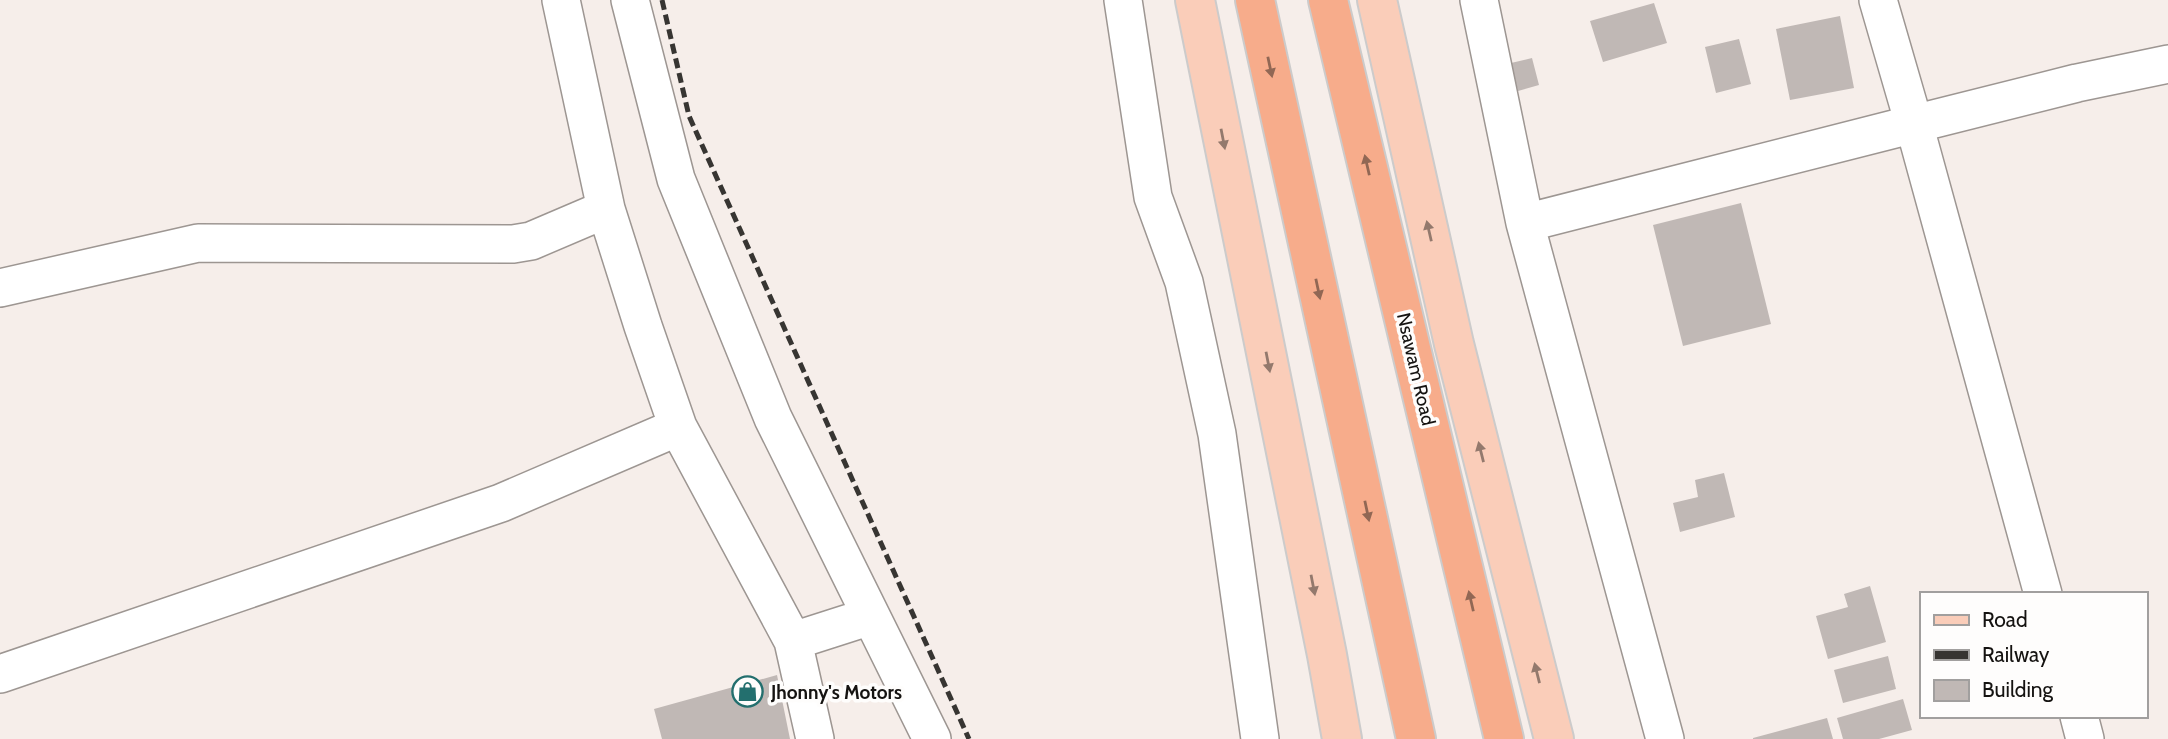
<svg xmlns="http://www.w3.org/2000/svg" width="2168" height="739" font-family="Cabin,sans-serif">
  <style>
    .building { fill: #c0b8b5 }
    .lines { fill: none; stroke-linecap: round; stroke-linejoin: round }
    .minor-casing { stroke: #9d9692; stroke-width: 40 }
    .major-casing { stroke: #cccbcb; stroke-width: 42 }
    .highway-casing { stroke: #cccbcb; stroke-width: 42 }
    .minor { stroke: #fff; stroke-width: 37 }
    .major { stroke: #facdb9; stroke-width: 38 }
    .highway { stroke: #f7ac8b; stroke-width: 38 }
    .rail { stroke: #373532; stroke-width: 5; stroke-dasharray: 10 5; stroke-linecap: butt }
    .oneway { fill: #916754 }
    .oneway2 { fill: #93796d }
    .labels { text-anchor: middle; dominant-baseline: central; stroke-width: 7; stroke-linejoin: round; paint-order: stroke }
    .street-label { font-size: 19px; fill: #151311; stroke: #fefdfc }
    .poi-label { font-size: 19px; font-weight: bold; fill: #151311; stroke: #fefdfc; text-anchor: start }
  </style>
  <rect width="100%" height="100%" fill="#f6eeea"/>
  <path class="building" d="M1654,3L1667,43L1603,62L1590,21Z
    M1840,16L1854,88L1790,100L1776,29Z
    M1739,39L1751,84L1716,93L1705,47Z
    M1532,58L1539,85L1518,91L1511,63Z
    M1741,203L1771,324L1683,346L1653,225Z
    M1724,473L1735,517L1680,532L1673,503L1698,497L1695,480Z
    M1870,586L1886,642L1828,659L1816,616L1848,607L1844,594Z
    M1888,656L1896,689L1843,703L1834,670Z
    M777,675L790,739H662L654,709Z
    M1903,699L1912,730L1879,739H1843L1837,718Z
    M1827,718L1833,739H1753V738Z"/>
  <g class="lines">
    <defs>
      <path id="minor" d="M561,0L606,209L643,326L678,427L793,641L815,739
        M630,0L676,179L773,418L932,739
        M1123,0L1153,197L1184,282L1217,434L1260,739
        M1479,0L1525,223L1665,739
        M1878,0L1914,124L2077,83L2168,64
        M1525,223L1914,124L2043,594
        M0,288L198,243L513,244L531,241L606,209
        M793,641L871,616
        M0,674L501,503L678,427
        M2079,716L2085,739"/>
      <path id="major" d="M1195,0L1327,655L1342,739
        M1377,0L1454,344L1554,739"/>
      <path id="highway" d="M1255,0L1416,739
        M1328,0L1504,739"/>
    </defs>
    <use href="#minor" class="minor-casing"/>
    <use href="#major" class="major-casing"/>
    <use href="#highway" class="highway-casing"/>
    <use href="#minor" class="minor"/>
    <use href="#major" class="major"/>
    <use href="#highway" class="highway"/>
    <path class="rail" d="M662,0L689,116L969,739"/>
  </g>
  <defs><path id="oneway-solid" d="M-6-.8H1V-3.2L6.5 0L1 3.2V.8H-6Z" transform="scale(1.75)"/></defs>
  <g class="oneway">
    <use href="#oneway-solid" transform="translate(1270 67) rotate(78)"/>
    <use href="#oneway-solid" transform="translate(1367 165) rotate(-103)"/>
    <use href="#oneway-solid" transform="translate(1318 289) rotate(78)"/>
    <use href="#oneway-solid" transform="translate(1367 511) rotate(78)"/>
    <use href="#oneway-solid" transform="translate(1471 601) rotate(-103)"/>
  </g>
  <g class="oneway2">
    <use href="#oneway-solid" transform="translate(1223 139) rotate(79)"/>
    <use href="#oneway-solid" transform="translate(1429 231) rotate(-103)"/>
    <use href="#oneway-solid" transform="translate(1268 362) rotate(79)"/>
    <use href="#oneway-solid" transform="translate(1481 452) rotate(-104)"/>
    <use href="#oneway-solid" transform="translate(1313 585) rotate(79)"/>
    <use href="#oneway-solid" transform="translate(1537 673) rotate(-104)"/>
  </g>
  <defs>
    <symbol id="shop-ring" viewBox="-11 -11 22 22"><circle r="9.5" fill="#fefdfc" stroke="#236f6e" stroke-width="1.5"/><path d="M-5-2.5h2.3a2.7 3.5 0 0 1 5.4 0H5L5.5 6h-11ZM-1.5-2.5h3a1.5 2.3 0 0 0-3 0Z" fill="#236f6e"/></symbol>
  </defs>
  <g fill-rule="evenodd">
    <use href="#shop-ring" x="730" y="674" width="35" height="35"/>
  </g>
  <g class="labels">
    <g class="street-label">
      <text transform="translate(1416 369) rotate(77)">Nsawam Road</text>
    </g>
    <g class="poi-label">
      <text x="771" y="692">Jhonny's Motors</text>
    </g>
  </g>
  <rect x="1920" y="592" width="228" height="126" fill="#fefdfc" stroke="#a19f9e" stroke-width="2"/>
  <rect x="1934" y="615" width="35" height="10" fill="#facdb9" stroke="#a19f9e" stroke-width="2"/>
  <text x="1982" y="627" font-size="21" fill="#151311">Road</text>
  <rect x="1934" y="650" width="35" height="10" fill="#373532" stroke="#a19f9e" stroke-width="2"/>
  <text x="1982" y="662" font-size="21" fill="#151311">Railway</text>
  <rect x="1934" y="680" width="35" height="21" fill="#c0b8b5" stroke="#a19f9e" stroke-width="2"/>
  <text x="1982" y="697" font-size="21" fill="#151311">Building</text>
</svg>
